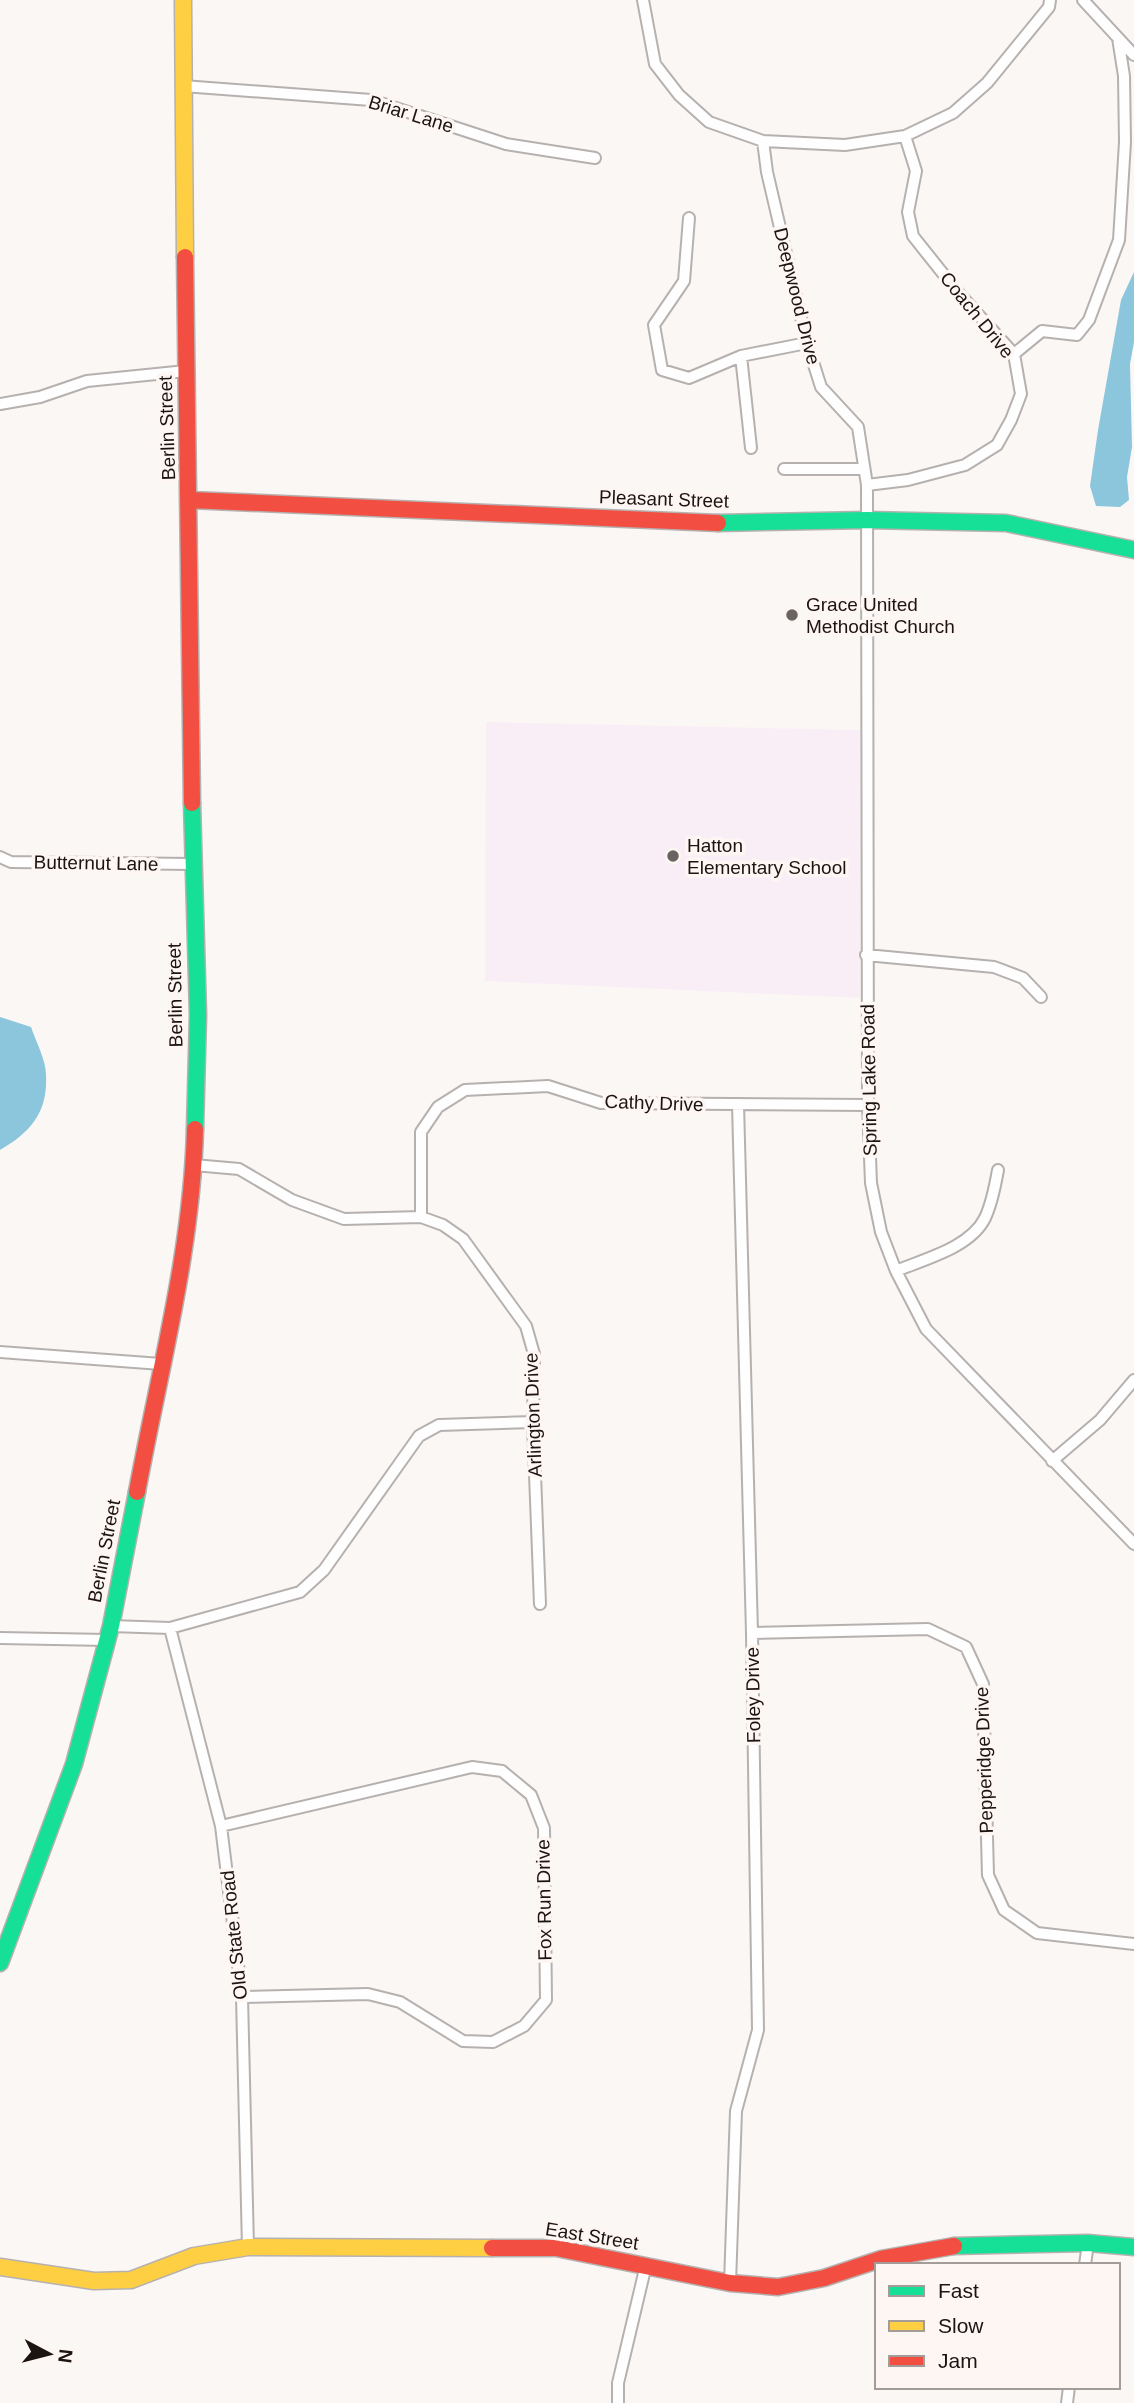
<svg xmlns="http://www.w3.org/2000/svg" width="1134" height="2403" font-family="Arial,sans-serif">
  <style>
    .education { fill: #faeef6 }
    .water { fill: #8bc6dd }
    .lines { fill: none; stroke-linecap: round; stroke-linejoin: round }
    .street-casing { stroke: #b6b1af; stroke-width: 14 }
    .fast-casing { stroke: #b6b1af; stroke-width: 19 }
    .slow-casing { stroke: #b6b1af; stroke-width: 19 }
    .jam-casing { stroke: #b6b1af; stroke-width: 19 }
    .street { stroke: #fefefe; stroke-width: 10 }
    .fast { stroke: #16e098; stroke-width: 16 }
    .slow { stroke: #ffcf43; stroke-width: 16 }
    .jam { stroke: #f24e42; stroke-width: 16 }
    .poi-dot { fill: #696361; stroke: #fdf6f3; stroke-width: 2.5 }
    .labels { text-anchor: middle; dominant-baseline: central; stroke-width: 7; stroke-linejoin: round; paint-order: stroke }
    .street-label { font-size: 19px; fill: #1b1412; stroke: #fdf6f3 }
    .poi-label { font-size: 19px; fill: #1b1412; stroke: #fdf6f3; text-anchor: start }
  </style>
  <rect width="100%" height="100%" fill="#fbf7f5"/>
  <path class="education" d="M486,722L861,730L860,998L485,981Z"/>
  <path class="water" d="M1134,272V342L1130,364L1132,447L1127,477L1129,500L1120,507L1096,506L1090,486L1098,430L1121,300Z
    M0,1017L31,1027C36,1042 46,1060 46,1075C48,1112 31,1132 0,1150Z"/>
  <g class="lines">
    <defs>
      <path id="street" d="M643,0L655,64L679,95L709,122L763,141L845,145L905,136L953,113L987,83L1049,7L1050,0
        M1083,0L1134,55
        M183,86L371,100L506,144L595,158
        M763,141L767,172L807,343L821,387L858,427L867,485L868,1105L871,1183L881,1232L896,1271L926,1329L1134,1544
        M689,218L684,281L654,325L662,370L689,378L741,356L807,343
        M1014,354L1042,331L1077,335L1089,320L1119,240L1125,142L1124,76L1118,38
        M741,356L751,448
        M0,404L40,397L87,381L186,371
        M784,469H864
        M867,485L908,480L965,465L997,445L1011,420L1021,394L1014,354L956,290L913,236L908,212L916,171L905,136
        M0,857L11,862L193,864
        M866,955L994,967L1023,978L1041,997
        M194,1165L239,1169L292,1200L344,1219L421,1217L443,1225L463,1239L526,1326L534,1354L533,1422L540,1604
        M421,1217V1132L438,1107L465,1090L548,1086L601,1103L868,1105
        M896,1271C924,1259 970,1248 985,1218C992,1203 995,1187 998,1170
        M0,1352L161,1364
        M1052,1461L1100,1420L1134,1380
        M111,1626L170,1628L300,1592L324,1570L419,1436L439,1425L533,1422
        M170,1628L221,1826L242,1997L248,2247
        M752,1633L928,1629L966,1647L983,1684L988,1875L1004,1910L1037,1933L1134,1944
        M0,1638L107,1640
        M221,1826L472,1767L502,1771L531,1795L544,1828L546,2000L524,2026L493,2042L463,2041L400,2002L368,1994L242,1997
        M1085,2265L1088,2243
        M730,2283L736,2111L758,2030L752,1633L738,1104
        M618,2403V2383L646,2265
        M1067,2403L1069,2387"/>
      <path id="fast" d="M718,523L867,520L1006,523L1134,550
        M192,803L198,1015L195,1129
        M0,1963L74,1764L111,1626L137,1492
        M954,2246L1088,2243L1134,2247"/>
      <path id="slow" d="M183,0L185,257
        M0,2267L94,2281L131,2280L194,2256L248,2247L492,2248"/>
      <path id="jam" d="M185,257L192,803
        M190,500L718,523
        M137,1492C159,1372 192,1252 195,1129
        M492,2248H556L730,2283L778,2287L824,2278L881,2259L954,2246"/>
    </defs>
    <use href="#street" class="street-casing"/>
    <use href="#fast" class="fast-casing"/>
    <use href="#slow" class="slow-casing"/>
    <use href="#jam" class="jam-casing"/>
    <use href="#street" class="street"/>
    <use href="#fast" class="fast"/>
    <use href="#slow" class="slow"/>
    <use href="#jam" class="jam"/>
  </g>
  <g class="poi-dot">
    <circle cx="792" cy="615" r="7"/>
    <circle cx="673" cy="856" r="7"/>
  </g>
  <g class="labels">
    <g class="street-label">
      <text transform="translate(411 114) rotate(17)">Briar Lane</text>
      <text transform="translate(797 296) rotate(76)">Deepwood Drive</text>
      <text transform="translate(977 315) rotate(51)">Coach Drive</text>
      <text transform="translate(167 428) rotate(-92)">Berlin Street</text>
      <text transform="translate(664 499) rotate(2)">Pleasant Street</text>
      <text transform="translate(96 863) rotate(1)">Butternut Lane</text>
      <text transform="translate(175 995) rotate(-91)">Berlin Street</text>
      <text transform="translate(869 1080) rotate(-91)">Spring Lake Road</text>
      <text transform="translate(654 1103) rotate(2)">Cathy Drive</text>
      <text transform="translate(533 1415) rotate(-92)">Arlington Drive</text>
      <text transform="translate(104 1551) rotate(-79)">Berlin Street</text>
      <text transform="translate(753 1695) rotate(-91)">Foley Drive</text>
      <text transform="translate(984 1760) rotate(-92)">Pepperidge Drive</text>
      <text transform="translate(544 1900) rotate(-91)">Fox Run Drive</text>
      <text transform="translate(234 1935) rotate(-96)">Old State Road</text>
      <text transform="translate(592 2236) rotate(9)">East Street</text>
    </g>
    <g class="poi-label">
      <text x="806" y="604">Grace United<tspan x="806" dy="22">Methodist Church</tspan></text>
      <text x="687" y="845">Hatton<tspan x="687" dy="22">Elementary School</tspan></text>
    </g>
  </g>
  <rect x="875" y="2263" width="245" height="126" fill="#fdf6f3" stroke="#a39c99" stroke-width="2"/>
  <rect x="889" y="2286" width="35" height="10" fill="#16e098" stroke="#a39c99" stroke-width="2"/>
  <text x="938" y="2298" font-size="21" fill="#1b1412">Fast</text>
  <rect x="889" y="2321" width="35" height="10" fill="#ffcf43" stroke="#a39c99" stroke-width="2"/>
  <text x="938" y="2333" font-size="21" fill="#1b1412">Slow</text>
  <rect x="889" y="2356" width="35" height="10" fill="#f24e42" stroke="#a39c99" stroke-width="2"/>
  <text x="938" y="2368" font-size="21" fill="#1b1412">Jam</text>
  <g transform="translate(49 2354) rotate(97)" stroke="#fdf6f3" stroke-width="5" paint-order="stroke">
  <path d="M0-5L12 26L0 18L-12 26Z" fill="#1b1412"/>
  <text y="-10" font-size="19" font-weight="bold" text-anchor="middle" fill="#1b1412">N</text>
  </g>
</svg>
